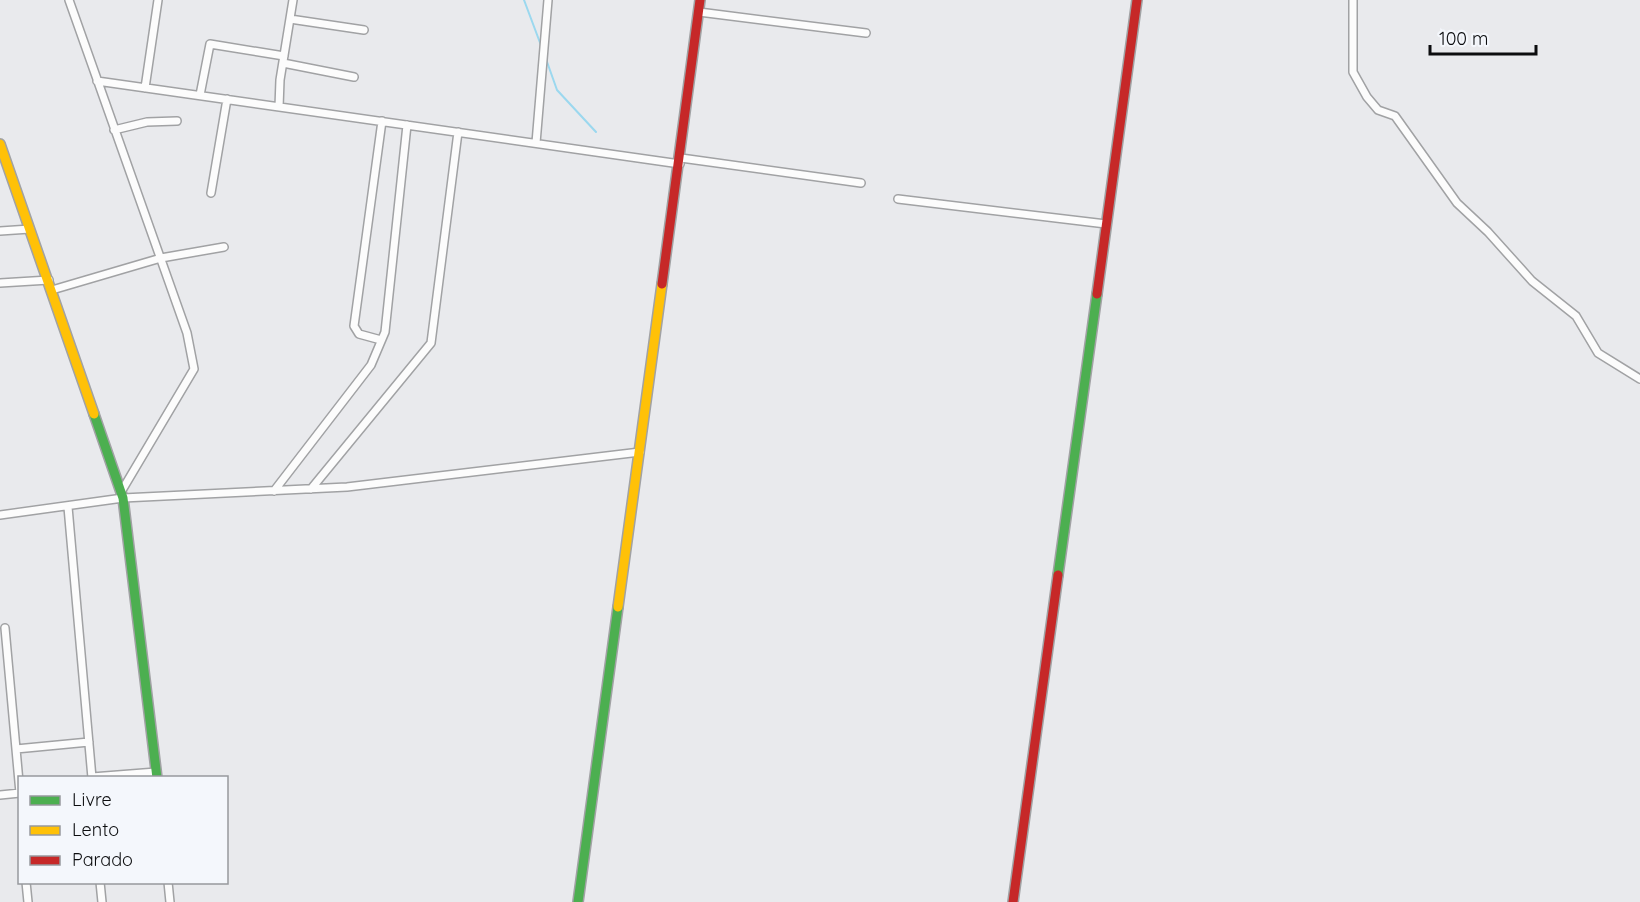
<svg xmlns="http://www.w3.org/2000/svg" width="1640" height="902" font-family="Quicksand,sans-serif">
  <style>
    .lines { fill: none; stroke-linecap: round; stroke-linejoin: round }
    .stream { stroke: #9bd8ef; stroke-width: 2 }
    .street-casing { stroke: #a1a2a4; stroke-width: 10 }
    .fast-casing { stroke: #a1a2a4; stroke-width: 12 }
    .slow-casing { stroke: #a1a2a4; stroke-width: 12 }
    .jam-casing { stroke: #a1a2a4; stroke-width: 12 }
    .street { stroke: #fcfcfc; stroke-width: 7 }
    .fast { stroke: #4caf50; stroke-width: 9 }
    .slow { stroke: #ffc107; stroke-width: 9 }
    .jam { stroke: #c62828; stroke-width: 9 }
  </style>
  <rect width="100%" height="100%" fill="#e9eaed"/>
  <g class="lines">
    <path class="stream" d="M524,0L542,48
      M546,59L557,90L596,132"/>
    <defs>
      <path id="street" d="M69,0L187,333L194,369L121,492
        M1353,0V72L1367,97L1378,110L1395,116L1457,203L1488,232L1532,281L1576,316L1598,353L1640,379
        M699,12L866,33
        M290,19L364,30
        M283,63L354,77
        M97,81L680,164
        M145,88L158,0
        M200,95L210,44L284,56
        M279,107L280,80L293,0
        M114,130L147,122L177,121
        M536,143L548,0
        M681,158L861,183
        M211,193L227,99
        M898,199L1106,224
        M0,231L30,229
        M0,283L49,280
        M52,290L161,258L224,247
        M381,340L359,334L354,326L382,121
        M311,489L431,343L458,132
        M274,491L371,365L385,332L407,125
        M68,507L92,778
        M0,515L123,498L347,487L640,452
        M5,628L20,793
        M16,749L89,742
        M92,777L156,772
        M0,795L20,793
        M26,882L28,902
        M100,882L102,902
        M168,882L170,902"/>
      <path id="fast" d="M94,414L123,498L157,778
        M1058,575L1097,294
        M578,902L618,607"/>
      <path id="slow" d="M0,144L94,414
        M618,607L662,284"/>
      <path id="jam" d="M662,284L700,0
        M1097,294L1137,0
        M1013,902L1058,575"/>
    </defs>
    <use href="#street" class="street-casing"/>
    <use href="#fast" class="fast-casing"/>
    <use href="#slow" class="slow-casing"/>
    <use href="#jam" class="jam-casing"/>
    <use href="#street" class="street"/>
    <use href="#fast" class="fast"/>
    <use href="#slow" class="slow"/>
    <use href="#jam" class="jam"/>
  </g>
  <rect x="18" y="776" width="210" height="108" fill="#f4f7fc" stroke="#97999d" stroke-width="1.5"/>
  <rect x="30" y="796" width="30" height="9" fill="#4caf50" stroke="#97999d" stroke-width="1.5"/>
  <text x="72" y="806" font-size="18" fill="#0c0d0f">Livre</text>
  <rect x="30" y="826" width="30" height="9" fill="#ffc107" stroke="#97999d" stroke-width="1.5"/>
  <text x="72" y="836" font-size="18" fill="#0c0d0f">Lento</text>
  <rect x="30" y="856" width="30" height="9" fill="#c62828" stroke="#97999d" stroke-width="1.5"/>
  <text x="72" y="866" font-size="18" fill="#0c0d0f">Parado</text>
  <path d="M1430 45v9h106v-9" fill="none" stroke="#0c0d0f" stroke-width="3"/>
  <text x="1439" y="45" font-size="18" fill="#0c0d0f" stroke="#f4f7fc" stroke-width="4.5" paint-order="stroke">100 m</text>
</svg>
